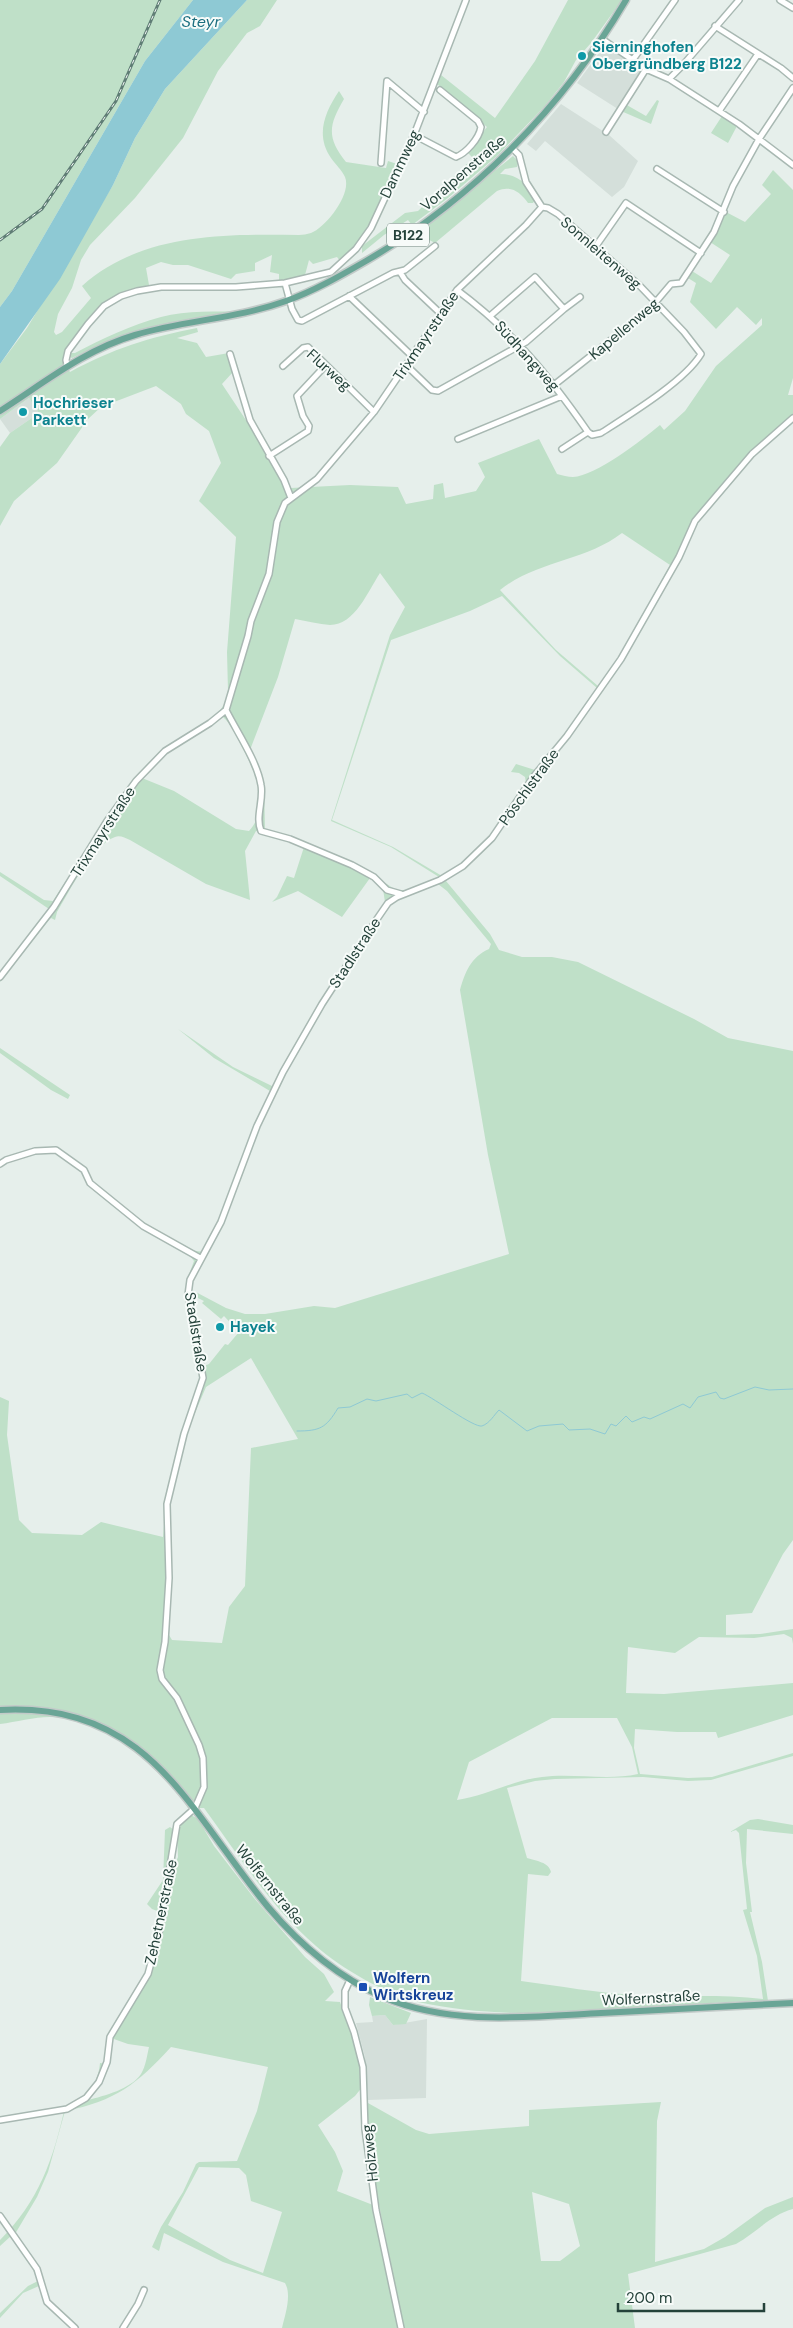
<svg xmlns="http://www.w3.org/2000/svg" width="793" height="2328" font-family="'DM Sans',sans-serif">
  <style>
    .built { fill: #d4dfda }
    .green { fill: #bfe0c8; fill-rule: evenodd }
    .water { fill: #8ec9d4 }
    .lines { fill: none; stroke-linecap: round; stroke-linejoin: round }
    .stream { stroke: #8ec9d4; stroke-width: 1 }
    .minor-casing { stroke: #a8b8b2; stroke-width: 8 }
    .major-casing { stroke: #c2cac8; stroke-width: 9 }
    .minor { stroke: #fff; stroke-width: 5 }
    .major { stroke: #6aa596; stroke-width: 6 }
    .rail-casing { stroke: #5f7d75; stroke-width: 3 }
    .rail { stroke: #f7fbf9; stroke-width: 1; stroke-dasharray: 4; stroke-linecap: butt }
    .culture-dot { fill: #0f9aa8; stroke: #f7fbf9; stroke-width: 2 }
    .transit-dot { fill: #1a4fb4; stroke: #f7fbf9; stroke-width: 2 }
    .labels { text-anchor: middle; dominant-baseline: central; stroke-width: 4; stroke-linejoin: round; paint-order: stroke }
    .shield { fill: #f7fbf9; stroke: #637a73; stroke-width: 1 }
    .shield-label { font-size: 14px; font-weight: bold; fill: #24423a }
    .culture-label { font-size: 15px; font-weight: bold; fill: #0d838f; stroke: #f7fbf9; text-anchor: start }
    .street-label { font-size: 15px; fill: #24423a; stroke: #f7fbf9 }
    .transit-label { font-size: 15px; font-weight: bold; fill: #164399; stroke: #f7fbf9; text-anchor: start }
    .water-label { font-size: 16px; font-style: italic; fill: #1c6f80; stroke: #f7fbf9 }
  </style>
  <rect width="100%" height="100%" fill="#e6efeb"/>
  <path class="built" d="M602,49H611L647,73L621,111L577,83Z
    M561,104L609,135L638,161L624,187L612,197L545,141L536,151L527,144Z
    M29,398L39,413L10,433L0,419Z
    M385,2015L393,2025L427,2019L426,2098L368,2100L365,2057L356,2023L373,2022L372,2016Z"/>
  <path class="green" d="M0,0H193L145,61L12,291L0,307Z
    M247,0H277L260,26L247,33L218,71L183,138L135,198L90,245L81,260L72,288L58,314L54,332L56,335L62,332L91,298L82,286C141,233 224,234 299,235C303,235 307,234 311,233C326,227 352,194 345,177C342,170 335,164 331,158C315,135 325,112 339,91L344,99C329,125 326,137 346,162L386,168L388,161L397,164C381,201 370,234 340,261L337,257L313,264L309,260L305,275L279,281V274L270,272L272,255L255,263V271L236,274L231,279L188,265H173L161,262L146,268L149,285C103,299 85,318 63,360L70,372C112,349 150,337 197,328L198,332L177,338L197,343L206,357L229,353L233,372L222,384L291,488L350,485L398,487L406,504L433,499L434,485L443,483L445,498L476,491L485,477L478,463L539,439L557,474C562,475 568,477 573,477C596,476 642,440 660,425L664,430L685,411L716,366L762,325V318L756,325L737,307L716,329L690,302L696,283L688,278L692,271L711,283L730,255L710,242L726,212L745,222L771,194L762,185L773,170L793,190V378L788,395H793V421L765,444L744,466L697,523L631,647L578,725L535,779L498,834L486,849L472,862L446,881L490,934L499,950L522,957H552L578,962L694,1019L728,1038L793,1051V1540L783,1554L752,1613L726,1615V1635L760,1634L793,1629V1644L792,1638L784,1634L754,1638L699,1637L675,1653L628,1647L626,1693L664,1694L793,1683V1715L718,1738L716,1732H677L635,1729L634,1748L640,1774L688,1778L712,1777L793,1753V1756L711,1780L688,1781L643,1777L555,1779L535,1781L507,1788L527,1858C536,1861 549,1862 551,1872L548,1876L528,1874L521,1981C559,1986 598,1993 636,1995C678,1997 721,1994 763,1999L757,1956L743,1910L747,1909L739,1833L736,1830L730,1832L750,1820L758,1819L793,1825V1834L747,1829L746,1863L752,1912H750L762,1962L768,2001C652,2002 532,2027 418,2002C385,1994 341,1968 316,1946C271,1907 239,1856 204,1808H188C162,1767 101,1717 50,1717C34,1717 16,1722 0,1724V1397L9,1401L7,1435L19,1520L32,1533L82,1535L101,1522L163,1537L167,1489L185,1423L198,1390L200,1377L199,1363L204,1366L209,1364L225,1344L228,1345L239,1332L224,1316L221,1319L202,1303L204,1301L186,1292L187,1280L194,1261L186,1251L149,1232L85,1180L92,1181C106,1196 186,1257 203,1251L222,1215L270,1091L214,1058L178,1029L233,1067L272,1086L312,1017L385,902L383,889L370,878L342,917L298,891L272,902L277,897L287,876L294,878L304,847L256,831L245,851L250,900L206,884L130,840C125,838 120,835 115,837C91,846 70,891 57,912L55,920L51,918L49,920L0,982V973L49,909L0,876V872L44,900L53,901L117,801L144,768L169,745L216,716L226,702L228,691L227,652L236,537L199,501L221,463L209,431L186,414L181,404L156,386L101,407L88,419L57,463L14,501L0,526V447L10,433L39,413L29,398L0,419V364L27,328L113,185L135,138L165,89ZM622,533L670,565L617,661L598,686L556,650L500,590C536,561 586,561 622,533ZM380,573L405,607L390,635L331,821L391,847L439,877L408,890H396L356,864L265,830L264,782L250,750L278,677L295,619C307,621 319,624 330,625C355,625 368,591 380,573ZM502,596L560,656L597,688L570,730L535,770L516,764L511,772L519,773L525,777L526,783L523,788C500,822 479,858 442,876L393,847L332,820L391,640L470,611ZM223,717C231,724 235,734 240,743C253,768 273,805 249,831L236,829L174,791L142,778L154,764L176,746ZM438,884L447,891L491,944L489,949C471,957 465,972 460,990L488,1155L509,1254L335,1308L314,1306L265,1314H245L226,1308L192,1290C190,1273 217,1236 225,1218C243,1179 254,1137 272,1098C303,1033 345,973 384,913L393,903L404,897ZM251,1358L298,1439L251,1448L245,1586L229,1607L222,1643L172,1640L169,1635L172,1568L169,1501L189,1427L206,1387ZM552,1718H617L632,1747L638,1774C608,1781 573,1773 542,1777C513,1780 486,1796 457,1800L469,1762Z
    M568,0H622L591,43L576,60L564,82L544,107L497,156L448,198L412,225L408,220L384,235L362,253V246L405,213L418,211L473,158L467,152L487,127L437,84L441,75L495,118L535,61Z
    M657,100L659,101L651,124L621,111L625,104L646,116Z
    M722,116L737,126L728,143L711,133Z
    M513,156L518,161L517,167L505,169L500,174C516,174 530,184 535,200L533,203H528C520,192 511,185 497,191L435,243L420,235L419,231Z
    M243,311C180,322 131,328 72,358L70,357L71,353H75C102,339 131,325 161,317C187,310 217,312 243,311Z
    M0,1048L70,1095L68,1099L51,1090L0,1053Z
    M191,1815L198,1819L214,1846L254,1898L305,1957L324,1974L334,1992L325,2001L340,2002L357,2049L363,2086L355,2096L318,2125L335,2152L343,2171L337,2191L373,2205L399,2328H282C285,2315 292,2295 285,2283L223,2262L164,2233L159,2251L152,2247L161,2227L183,2192L196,2164L199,2162L237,2161L257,2111L268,2067L171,2047C137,2084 116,2101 65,2111L48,2172L37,2197L15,2234L39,2268L48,2300L78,2328H71L46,2306L39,2286L23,2293L0,2318V2313L28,2286L38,2281L31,2265L11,2236L0,2246V2240C39,2201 53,2160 65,2107C85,2098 98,2086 100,2063L108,2064L102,2079L88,2100C104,2096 131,2089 141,2074C146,2066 147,2055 149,2047L128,2044L111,2038L148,1976L162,1932L170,1876L178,1857L177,1834L180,1826ZM199,2167L239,2168L246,2175L251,2201L282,2212L263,2273L230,2260L168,2225Z
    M170,1827L174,1830L160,1912L152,1909L147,1904L163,1880L165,1830Z
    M370,1997L411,2013L406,2024L393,2025L385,2015L372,2016L369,2005Z
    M661,2102L657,2121L655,2262L704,2249L725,2237L765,2208L793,2197V2209C770,2215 756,2233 736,2244L628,2274L635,2328H404L373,2175L367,2119L368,2103L416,2130L429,2134L529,2126V2110ZM532,2192L569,2204L580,2246L560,2261H541Z"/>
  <path class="water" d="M193,0H247L165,89L135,138L113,185L60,279L0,364V307L12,291L145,61Z"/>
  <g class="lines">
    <path class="stream" d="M297,1431C320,1431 326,1428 338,1408L350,1407L367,1399L376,1401L407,1394L412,1398L422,1393C434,1398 474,1428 482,1426C490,1423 494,1415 499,1410L527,1431L539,1426L563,1424L569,1430L590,1429L605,1434L611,1424L616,1426L626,1416L632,1422L644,1417L650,1419L683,1404L690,1408L698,1397L716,1392L720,1398L724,1399L755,1387L769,1390L793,1389"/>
    <defs>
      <path id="minor" d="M780,0L793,8
        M715,26L781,68L793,78
        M602,39L646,69L669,79L683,65L739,0
        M632,61L675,0
        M669,79L739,124L793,165
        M719,111L758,54
        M606,132L646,69
        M414,135L456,157C466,153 479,139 481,127L478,121L440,90
        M381,163L387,81L424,112
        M657,169L724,212
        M596,246L626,203L701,253
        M400,272L405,280L440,313
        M285,283L292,309L298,320L302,321L393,273L405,270L435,246
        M457,290C514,333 547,373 588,432L592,435L601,433C629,415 685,381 701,354L684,332L640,286L558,214L548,208L542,207L526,182L519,155L512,148
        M349,296L412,356
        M564,309L580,297
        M230,354L250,420L284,480L291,498
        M67,365L66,360L68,351L88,324L104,306L121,296L137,291L161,287H236L285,283L331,272L356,249L371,228L414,135L466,0
        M406,365L432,390L438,391L526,342L564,309L535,277L490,316
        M283,366L303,348L308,347L374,412
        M554,385L649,310L671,284L681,283L714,232L733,186L759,139L793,88
        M458,439L562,396
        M562,449L588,432
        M269,456L308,431L309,426L303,416L297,396L326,365
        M226,710C237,732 257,761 261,785C264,800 255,817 261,831L290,839L352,865L374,877L387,890L401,894
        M0,977L54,907L107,821L136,781L165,751L210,723L226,710L248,636L251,621L269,574L277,522L285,503L317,479L374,412L457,290L526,225L542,207
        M0,1164L6,1160L35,1151L56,1150L84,1170L90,1183L143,1226L200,1258
        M350,1980L345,1991V2008L354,2032L363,2067L365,2129L376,2210L401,2328
        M0,2120L67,2109L86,2098L99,2082L107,2062L110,2037L148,1974L159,1933L177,1824L195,1808L204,1787L203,1758L199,1745L177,1698L162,1679L160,1670L165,1642L169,1578L167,1504L184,1434L203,1378L188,1295L190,1280L221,1222L257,1126L283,1072L322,1004L377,919L388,903L397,897L440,880L463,866L492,838L534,776L567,736L621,659L679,557L695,521L752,454L793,418
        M0,2216L37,2269L47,2302L75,2328
        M123,2328L138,2304L144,2290"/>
      <path id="major" d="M0,411C44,383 84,350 135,335C185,320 236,319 286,301C314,291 340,276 366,261C473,199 563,107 626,0
        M0,1710C150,1702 188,1810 268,1907C300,1945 338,1977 383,1997C451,2026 528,2017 601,2013C665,2010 729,2006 793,2003"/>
    </defs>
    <use href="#minor" class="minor-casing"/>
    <use href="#major" class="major-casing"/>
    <use href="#minor" class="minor"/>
    <use href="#major" class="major"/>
    <defs>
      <path id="rail" d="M0,240L42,209L116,101L160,0"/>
    </defs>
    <use href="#rail" class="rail-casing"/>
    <use href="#rail" class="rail"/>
  </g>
  <g class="culture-dot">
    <circle cx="582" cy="56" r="5"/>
    <circle cx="23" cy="412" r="5"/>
    <circle cx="220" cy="1327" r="5"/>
  </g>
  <rect class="transit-dot" x="358" y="1982" width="10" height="10" rx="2.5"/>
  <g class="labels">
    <rect class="shield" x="387" y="223.5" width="42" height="23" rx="4"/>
    <g class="shield-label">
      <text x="408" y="235">B122</text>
    </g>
    <g class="culture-label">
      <text x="592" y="47">Sierninghofen<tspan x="592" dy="17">Obergründberg B122</tspan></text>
      <text x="33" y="403">Hochrieser<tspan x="33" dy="17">Parkett</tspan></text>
      <text x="230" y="1327">Hayek</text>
    </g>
    <g class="street-label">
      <text transform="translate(400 164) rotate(-65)">Dammweg</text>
      <text transform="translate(463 173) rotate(-41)">Voralpenstraße</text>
      <text transform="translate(601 253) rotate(41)">Sonnleitenweg</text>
      <text transform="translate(624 329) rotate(-40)">Kapellenweg</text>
      <text transform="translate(426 336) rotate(-56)">Trixmayrstraße</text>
      <text transform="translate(527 356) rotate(48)">Südhangweg</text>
      <text transform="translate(329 370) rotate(42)">Flurweg</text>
      <text transform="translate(529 787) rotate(-54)">Pöschlstraße</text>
      <text transform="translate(103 832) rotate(-57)">Trixmayrstraße</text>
      <text transform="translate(355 953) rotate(-57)">Stadlstraße</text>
      <text transform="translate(196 1332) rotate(81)">Stadlstraße</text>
      <text transform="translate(270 1885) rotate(51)">Wolfernstraße</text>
      <text transform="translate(161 1912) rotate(-78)">Zehetnerstraße</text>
      <text transform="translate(651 1998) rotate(-3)">Wolfernstraße</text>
      <text transform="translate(370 2153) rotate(-96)">Holzweg</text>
    </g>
    <g class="transit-label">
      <text x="373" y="1978">Wolfern<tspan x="373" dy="17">Wirtskreuz</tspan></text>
    </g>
    <g class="water-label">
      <text x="201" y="21">Steyr</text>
    </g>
  </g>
  <path d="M618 2303v8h146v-8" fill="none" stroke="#24423a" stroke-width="2.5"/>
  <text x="626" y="2303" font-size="15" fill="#24423a" stroke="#f7fbf9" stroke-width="4" paint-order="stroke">200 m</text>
</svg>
